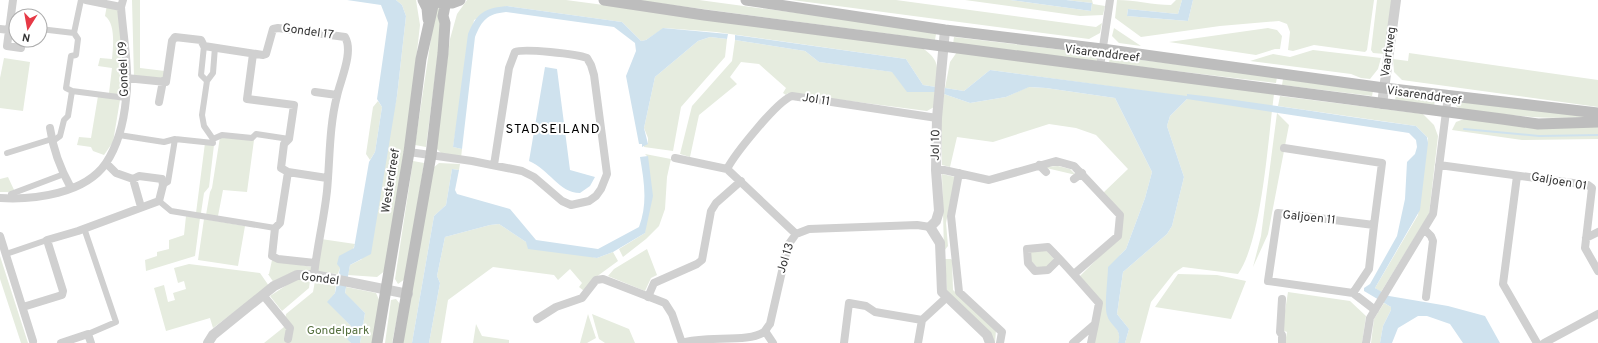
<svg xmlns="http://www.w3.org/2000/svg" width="1598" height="343" font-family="Overpass,sans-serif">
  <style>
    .green { fill: #e6ecdf }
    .water { fill: #cfe2ee }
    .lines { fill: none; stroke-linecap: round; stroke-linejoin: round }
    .stream { stroke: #cfe2ee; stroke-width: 2 }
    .pedestrian { stroke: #d0d0d0; stroke-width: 6 }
    .minor { stroke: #d0d0d0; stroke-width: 8 }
    .tertiary { stroke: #d0d0d0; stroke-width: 10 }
    .secondary { stroke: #bdbdbd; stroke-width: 11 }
    .labels { text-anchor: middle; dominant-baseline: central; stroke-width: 4; stroke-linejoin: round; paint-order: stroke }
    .street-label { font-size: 12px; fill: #333; stroke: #fff }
    .park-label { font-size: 12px; fill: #56703f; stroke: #fff }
    .neighbourhood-label { font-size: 13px; letter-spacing: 1px; fill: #000; stroke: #fff }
  </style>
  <rect width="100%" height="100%" fill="#fff"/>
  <path class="green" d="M132,0H140V68L165,71L164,80L134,78Z
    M396,0H416L420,25L411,105L386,270L377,277L348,275L350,265L362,259L397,96L406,16L402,5Z
    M467,0H566L921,47C940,60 938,66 936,87L923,85L906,59L716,32L664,28L646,40L641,41L622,22L507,6L474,20L453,147L462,149L461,158L442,154L436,148L450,39L457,14Z
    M635,0H699L910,28L936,34L935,40Z
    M792,0H896L1096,27L1102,23L1100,33L1089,39Z
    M965,0H1010L1091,11L1092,3L1066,0H1092L1093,4L1105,6L1103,15L1080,16Z
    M1117,0C1135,0 1153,5 1171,5L1176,0H1182L1178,14L1128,9L1127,16L1188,21L1193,0H1374L1367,50L1365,52L1314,45L1293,51L1288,50L1290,32L1287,24L1279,21L1220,26L1141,37L1115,18Z
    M1377,0H1392L1385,54L1373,53L1371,50Z
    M107,5L120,8L123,96L109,93L112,68L98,66L100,58L112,59C113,47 116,24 105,16Z
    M436,5L441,6L440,38L426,147L415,145Z
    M1114,28L1141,46L1119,43L1112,36Z
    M1268,28L1277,30L1282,36L1280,49H1275L1256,55L1169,42Z
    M710,37L727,39L725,57L681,107L673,151L644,147V144H648V138L644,128L655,77L698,41Z
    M954,37L1097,54V62L953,44Z
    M735,40L805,51L819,62L893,72L908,92H935L934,107L927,111L788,93L786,95L783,93L786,88L759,64L741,62L730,77L737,84L699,115L690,157L680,154L692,106L732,61Z
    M1313,50L1381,58L1378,69L1370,79L1361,78L1351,74L1250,61L1273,54L1290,57Z
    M957,52L1274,94C1268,139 1262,240 1238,274L1183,267L1174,273L1151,302L1140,343H1125L1129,329L1117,314L1123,272L1167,234L1172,226L1184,177L1167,126L1170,116L1189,97L990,70L964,91L945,88L950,62Z
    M1409,53L1598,80V107L1402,80L1394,72L1393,59L1408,61Z
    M1110,56L1277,77L1276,83L1109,63Z
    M4,58L30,62L23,111L0,108V78Z
    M1283,79L1373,91L1372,96L1282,85Z
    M1028,87L1046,88L1115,98L1152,172L1145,198L1126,249L1120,255L1109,319C1116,327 1122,333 1118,343H1092L1100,300L1079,277L1119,237L1123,215L1103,193L1128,169L1096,135L1076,128L1049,124L993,142L957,137L950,167L942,165L941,115L944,94L970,103L1006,97Z
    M1396,94L1435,100L1434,107L1395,102Z
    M98,96L120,100L113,142L104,155L93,151L91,147L77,145L79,137L91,138Z
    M1280,96L1423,114L1434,125L1438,136L1429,214L1381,292L1375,288L1418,215L1428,138L1416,126L1278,106Z
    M1460,100L1594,116C1549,121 1507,115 1462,109L1457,107L1455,103Z
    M378,101L382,107L375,152L370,160L366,154L373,107Z
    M1277,113L1289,125L1268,234L1253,267L1261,236Z
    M1464,119L1598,125V139L1522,140L1452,130L1456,122Z
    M220,137L254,140L247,192L223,190L218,216L206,215L210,192L212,188Z
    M205,143L214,145L209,187L204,193L201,213H196Z
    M645,154L671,159L667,177L665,209L659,226L646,239L623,257L619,249L645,233L648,157Z
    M413,161L424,163L407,270L405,279L398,284L395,279Z
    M439,163L460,164L459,170L452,169L446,205L434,216L412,343H403L433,168Z
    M1058,166L1070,169L1076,175L1042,167Z
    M942,174L955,177L946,223L948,246L944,251Z
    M8,177L15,192H0V179Z
    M186,216L200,218L195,256L146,271L145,260L157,256V252L169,249V240L184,235Z
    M204,219L245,226L238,266L198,260Z
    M499,224L526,242L597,258L613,252L618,261L592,280L584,291L579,287L582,283L570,269L558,280L554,275L493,267L448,300L441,343H429L440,283L437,276L445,237L490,225Z
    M321,239L355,244C352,255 341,262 338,274L317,272Z
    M647,249L657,275L651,278L645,291L608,276L614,269Z
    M1030,249H1045L1054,259L1046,268H1038L1029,259Z
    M0,256L28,343H21L0,279Z
    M945,259H951L952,260L953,290L996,330L995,343L947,291Z
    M272,260L312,267L311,272C295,270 287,273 274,283L268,274H269Z
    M189,264L260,273L269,286L213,328L210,318L166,331L154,288L164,285L168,302L175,300L173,293L186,289L184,281L178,283L174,268Z
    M1178,274L1217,275L1246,281L1231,319L1155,307Z
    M296,279L310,280L309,288L282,311L270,296Z
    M315,281L336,284L335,293L328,302L355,330L348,339L351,343H264L284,327L286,314L313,292Z
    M346,287L376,293L380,302L373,343H360L365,313L345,294Z
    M1288,292L1350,301L1366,316L1362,343H1285L1287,332L1282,330Z
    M396,299L400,304L392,343H385L391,300Z
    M1384,303L1391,307V310L1383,326L1380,343H1371L1374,319Z
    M588,314L596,338L587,343H580Z
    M592,314L629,329L635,343H605L599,339Z
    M476,324L482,336L509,340V343H473Z"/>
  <path class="water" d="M347,0H396L402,5L406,16L397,96L371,254L350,265L345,293L365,313L360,343H351L347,339L355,330L327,302L335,293L340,268L337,264L339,256L354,248L369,162L375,152L382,107L377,99L388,23L381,5Z
    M1010,0H1066L1092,3L1091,11Z
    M1182,0H1193L1188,21L1127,16L1128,9L1178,14Z
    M507,6L622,22L641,41L646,40L663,28L728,34L727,39L710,37L698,41L655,77L644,128L648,144L642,147V144H639L626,76L636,51L635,43L614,27L506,12C487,14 482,20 475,37L462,149L453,147L468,34C477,13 484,8 507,6Z
    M735,35L906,59L923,85L936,87L935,92H907L892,72L819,62L805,51L735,40Z
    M545,67L557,69L570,170L595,177L590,186L580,193C559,193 549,169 529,161Z
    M990,70L1187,96V94C1264,103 1340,116 1416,126L1427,137L1428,143L1420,210L1375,288L1389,296L1448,306L1485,316L1500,343H1463L1450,324L1427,316H1418L1398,328L1392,343H1380L1383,326L1391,310V307L1364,291V288L1370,284L1397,236L1405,199L1407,162L1415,154L1417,147L1416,140L1409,133L1187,99L1170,116L1167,126L1184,177L1172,226L1167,234L1123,272L1117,314L1129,329L1125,343H1118C1123,328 1110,327 1107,315C1104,306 1108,278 1108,267L1126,249L1145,198L1152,172L1115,98L1046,88L1029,87L1006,97L970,103L944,94L945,88L964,91Z
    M648,156L653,196L645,233L613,252L597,258L528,249L526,242L499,224L490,225L445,237L437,276L440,283L429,343H412L434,216L446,205L452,169L459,170L455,190L457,194L510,209L536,240L598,249L639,227C648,203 644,181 640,157Z"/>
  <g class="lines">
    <path class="stream" d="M1464,129L1539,136L1598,135"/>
    <path class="pedestrian" d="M81,0L74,33L78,39L76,55L71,56L66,88L72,91L126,98
      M40,29L74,33
      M204,46L201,75L207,81
      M215,47L213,73L207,81L202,115L204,126L213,139L222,135L252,138L256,134L289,139
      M119,135L164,142L175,139L213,143
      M53,141L60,136L64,120L68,116L72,91
      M7,153L52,139
      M163,185L168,182L175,139
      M11,194L64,174
      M159,201L171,211L275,228
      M84,228L116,322L88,334
      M6,254L47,240"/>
    <path class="minor" d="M13,0L7,46L21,48L22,40
      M86,0L121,7
      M0,29L9,30
      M253,54L247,99L294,105L289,139L284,144L281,168L288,172L327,178
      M1100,67L1110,0
      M126,78L166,82L172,41L175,37L201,40L204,46L263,55L266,54L273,29L278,28L345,37C354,52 340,81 337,96C329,127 330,159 327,191C324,219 317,247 314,275
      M315,92L337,95
      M159,102L163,81
      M50,128C53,149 61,170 71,188
      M1284,148L1382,163L1374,225
      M409,152L472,161L522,171L534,177L562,201L571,205L589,201L596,196L601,189L607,174L594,75L591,65L587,58C577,54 523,48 515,52L509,68L494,165
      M675,158L727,169L796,234
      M106,163L116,173L133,179
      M1039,165L1046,172
      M1439,165L1588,185L1592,188L1585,248L1598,271
      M727,169C735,154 777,101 792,96L937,118
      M936,170H944L989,180L1056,161L1074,166L1120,215L1118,236L1074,274
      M288,172L280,223L275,228L272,256L278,259L315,263
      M959,173L951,216L959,292L1002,332L1000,343
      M1517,176L1503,284L1537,343
      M1074,179L1082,173
      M0,198C34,200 85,194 106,163C118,145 124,120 126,99C130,72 123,35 121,7L123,0
      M1424,229L1431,236L1433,241L1426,297
      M0,236L33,341
      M1586,238L1598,232
      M1059,259L1048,270L1035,271L1028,263L1027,249L1048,247C1066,265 1082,284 1099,303L1095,324L1073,343
      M1353,293L1369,269L1374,225L1278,213L1268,281L1353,293L1375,310
      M263,295L290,328L288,339
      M648,297L654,283L697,264L702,260L711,211L716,203L741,181
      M1282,299L1280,332L1282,335V343
      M23,307L62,295L63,291L47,240L78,231L159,201L163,185L162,179L139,176L133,179L141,207
      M537,319L556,307L582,298L596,280L603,279L665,303L672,314L682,343
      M765,331L773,343
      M61,343L88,334L91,343
      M682,343C704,335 749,343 764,332C766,330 768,326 770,324L788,245L796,234L809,229L917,225L930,227
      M844,343L849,303L866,306L875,312L922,320
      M918,343L922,320L947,297
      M1091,343L1095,324
      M1366,343L1370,318L1433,214L1448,96
      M1544,343L1598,314"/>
    <path class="tertiary" d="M945,30L937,118L936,170L939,211L936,221L930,227L940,243L942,292L987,335L990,343
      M1382,104L1396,0
      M208,343L213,335L274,286L297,275H314L408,294"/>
    <path class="secondary" d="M423,0L427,8L428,19
      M604,0L704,15L1502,119L1538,124L1598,122
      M746,0L945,30L1102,49L1384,88L1598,113
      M441,3H452L460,0
      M377,343L409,152L421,59L434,1
      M398,343L431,155L443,53L445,23L443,16L445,6L448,0"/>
  </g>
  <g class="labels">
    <g class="street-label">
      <text transform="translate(308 32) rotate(8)">Gondel 17</text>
      <text transform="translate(1389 52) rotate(-82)">Vaartweg</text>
      <text transform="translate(1102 54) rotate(7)">Visarenddreef</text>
      <text transform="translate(124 69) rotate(-92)">Gondel 09</text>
      <text transform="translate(1424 96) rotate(8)">Visarenddreef</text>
      <text transform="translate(816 100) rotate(9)">Jol 11</text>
      <text transform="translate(936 145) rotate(-89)">Jol 10</text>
      <text transform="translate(391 181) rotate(-81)">Westerdreef</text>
      <text transform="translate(1559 182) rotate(10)">Galjoen 01</text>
      <text transform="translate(1309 218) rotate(6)">Galjoen 11</text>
      <text transform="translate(786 258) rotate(-73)">Jol 13</text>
      <text transform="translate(320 279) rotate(7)">Gondel</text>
    </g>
    <g class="park-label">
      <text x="338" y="331">Gondelpark</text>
    </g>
    <g class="neighbourhood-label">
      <text x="553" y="130">STADSEILAND</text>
    </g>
  </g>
  <g transform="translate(28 28) rotate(191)"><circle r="19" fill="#ffffff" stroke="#adadad"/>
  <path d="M0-3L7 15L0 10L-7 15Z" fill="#e63946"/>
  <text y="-6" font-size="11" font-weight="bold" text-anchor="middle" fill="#333333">N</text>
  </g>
</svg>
